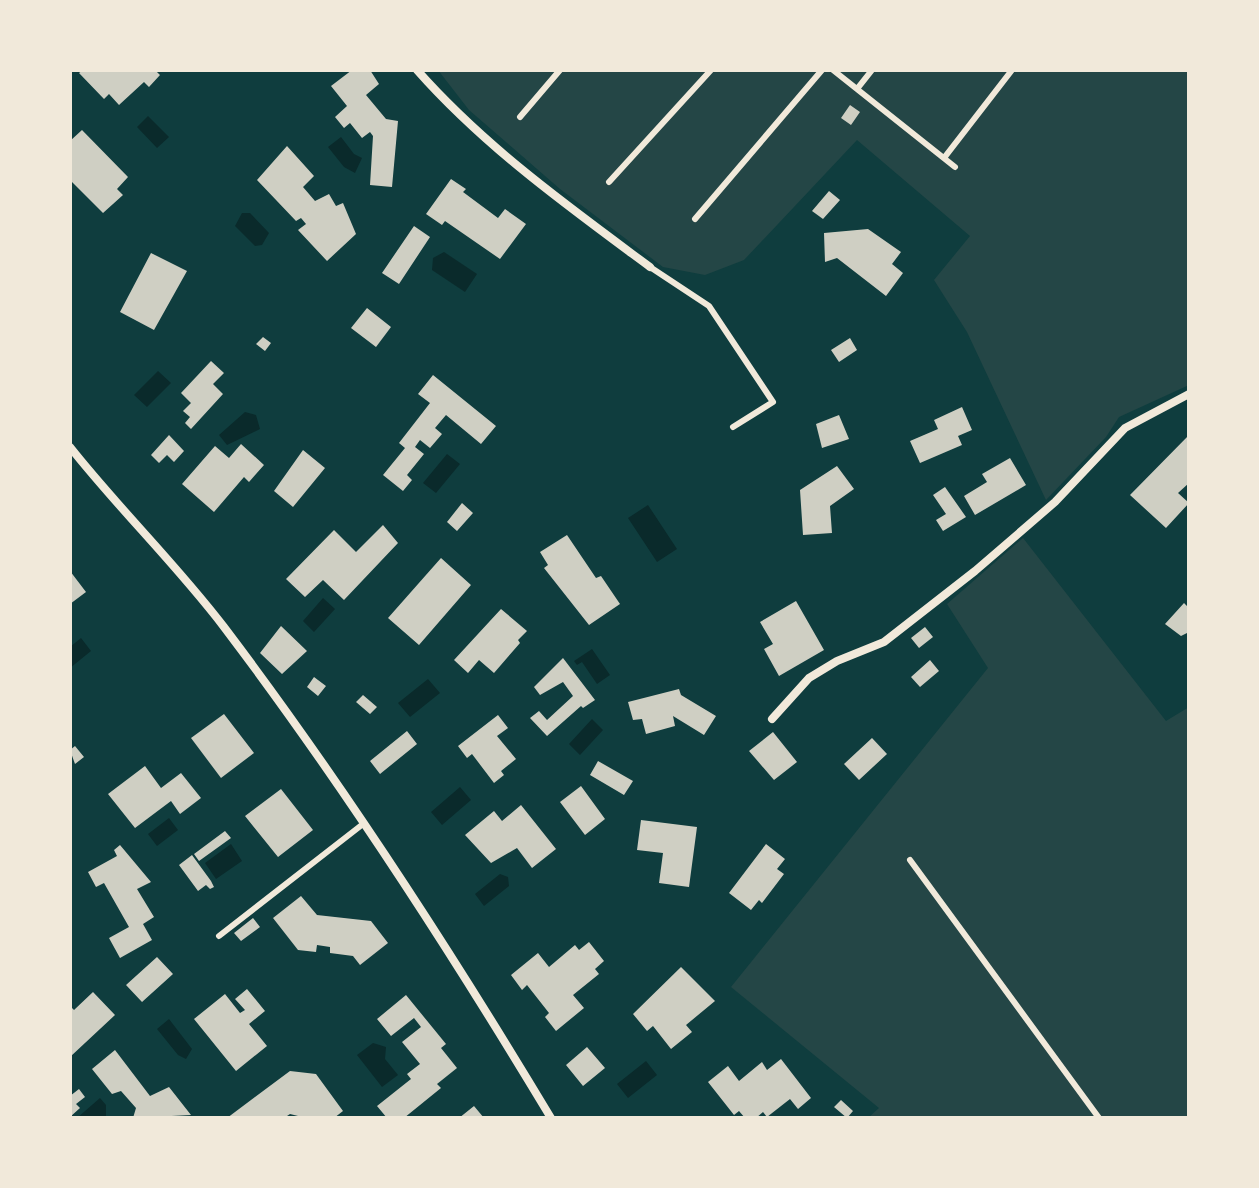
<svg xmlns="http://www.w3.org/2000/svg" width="1259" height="1188" font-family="'Fira Sans Condensed',sans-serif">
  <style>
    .green { fill: #244646 }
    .water { fill: #0a2a2b }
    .building { fill: #cfcfc3 }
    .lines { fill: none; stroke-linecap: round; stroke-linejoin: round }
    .service { stroke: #f1e9da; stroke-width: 6 }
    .minor { stroke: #f1e9da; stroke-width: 8 }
  </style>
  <rect width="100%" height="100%" fill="#0f3d3e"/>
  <path class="green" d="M438,70H1189V385L1119,417L1106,437L1046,500L967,332L934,280L970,236L857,140L744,260L705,275L663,267L560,189L469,110Z
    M1023,538L1166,721L1189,707V1118H868L879,1108L731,987L988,668L947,604Z"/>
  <path class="water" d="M148,116L169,137L157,148L137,127Z
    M341,137L354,154L362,158L355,173L344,167L328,147Z
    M242,213H250L269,233L262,245L255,246L235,226Z
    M444,252L477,274L465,292L432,270L433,258Z
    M158,371L171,383L147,407L134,395Z
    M245,412L256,415L260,429L227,445L219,435Z
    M447,454L460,464L436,493L423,483Z
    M648,505L677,549L657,562L628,518Z
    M323,598L335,609L314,632L303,621Z
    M81,638L91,651L70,668V647Z
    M592,649L610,675L597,684L582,662L577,665L574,661Z
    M428,679L440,693L410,717L398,703Z
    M592,719L603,730L580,755L569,744Z
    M460,787L471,800L442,825L431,812Z
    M169,818L178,830L157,846L148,834Z
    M231,844L242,861L216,879L205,863Z
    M500,874L508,877L509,886L484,906L475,894Z
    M169,1019L192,1049L186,1059L178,1055L157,1029Z
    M373,1043L386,1047L385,1059L398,1075L382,1087L357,1055Z
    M646,1061L657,1075L628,1098L617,1084Z
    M100,1098L106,1105V1118H77Z"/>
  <path class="building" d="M83,70H155L160,75L149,87L144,82L119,105L109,94L104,99L79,73Z
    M352,70H370L379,84L366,95L386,119L398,121L392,187L370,185L373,136L370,132L362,138L350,123L344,128L335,117L347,106L331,86Z
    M850,105L860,112L851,125L841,118Z
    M82,130L128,177L117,189L123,195L103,213L70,180V141Z
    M287,146L314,176L303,187L315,201L329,194L336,206L343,203L356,234L327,261L298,230L306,224L301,218L296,221L257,180Z
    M451,179L466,189L463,192L498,218L505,209L526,224L500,259L445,221L442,225L426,214Z
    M829,191L840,200L823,219L812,211Z
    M414,226L430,237L399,284L382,273Z
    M868,229L901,252L892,264L903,273L886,296L837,258L825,262L824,233Z
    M151,253L187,271L154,330L120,312Z
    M367,308L391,327L376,347L351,328Z
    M263,337L271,343L265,351L256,344Z
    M850,338L857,350L839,362L831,350Z
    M211,361L224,373L213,384L223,394L191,429L185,423L190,417L183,411L191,403L181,393Z
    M433,375L496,426L481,444L446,415L435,428L442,434L430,448L420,440L415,447L424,454L407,475L412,480L403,491L383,475L405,448L399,443L430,403L418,394Z
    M962,407L972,430L958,436L962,445L920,463L910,441L938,429L934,420Z
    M839,415L849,439L822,448L816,424Z
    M169,435L184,451L174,462L167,455L159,463L151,455Z
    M1189,435V483L1178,493L1189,503L1166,528L1130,495Z
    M241,444L264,465L249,482L244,477L214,512L182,484L215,446L229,458Z
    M303,450L325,468L293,507L274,491Z
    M1010,458L1026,485L975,515L964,496L987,482L982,474Z
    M837,466L854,489L830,506L832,533L803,535L800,490Z
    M945,487L966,517L943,531L936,520L946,514L933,495Z
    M462,503L473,513L457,531L447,522Z
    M383,525L398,543L344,600L323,580L305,597L286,579L334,530L356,552Z
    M567,535L596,578L601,576L620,604L589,625L544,568L548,565L540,552Z
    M441,558L471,585L419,645L388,618Z
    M70,571L86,592L70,604Z
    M796,601L824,650L779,676L764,649L773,644L760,622Z
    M1184,603L1189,608V632L1181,636L1165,624Z
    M501,609L527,631L518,640L520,643L494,673L479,660L468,673L454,660Z
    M281,626L307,651L282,674L260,653Z
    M925,627L933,637L919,648L911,638Z
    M563,658L595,700L583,708L581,706L547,736L530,718L539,711L547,720L573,696L563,682L540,695L534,687Z
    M930,660L939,671L920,687L911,677Z
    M314,677L326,686L318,696L307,687Z
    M679,689L681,695L716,716L704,735L673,716L675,726L646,734L642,719L633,720L628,702Z
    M363,695L377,707L370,714L356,702Z
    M224,714L254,753L221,778L191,738Z
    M498,715L508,728L497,736L516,759L501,771L504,775L494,783L472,754L467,758L458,746Z
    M407,731L417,744L380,774L370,761Z
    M773,732L797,762L774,780L749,751Z
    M872,738L887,754L859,780L844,764Z
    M75,746L84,757L75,764L70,750Z
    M598,761L633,781L624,795L590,775Z
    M145,766L161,788L181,773L201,798L180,814L171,801L135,828L108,794Z
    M581,786L605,819L585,835L560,802Z
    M281,789L313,830L278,857L245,816Z
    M521,805L556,849L532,868L517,848L491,863L465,835L494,811L502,821Z
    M641,820L697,827L689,887L659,883L663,853L637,850Z
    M225,831L231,838L199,861L194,854Z
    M766,844L785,859L777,869L784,874L762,903L759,900L751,910L729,893Z
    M120,845L151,882L137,889L154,917L143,924L152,940L120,958L109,938L129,927L104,883L96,887L88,872L117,856L114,850Z
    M192,855L211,881L214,887L210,889L206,885L198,891L179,865Z
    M301,896L317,915L371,921L388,943L360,965L353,956L330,953V947L317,945L316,952L298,950L273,918Z
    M253,918L260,927L241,941L234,933Z
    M589,942L604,961L595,969L599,974L573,995L584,1008L556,1031L545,1017L549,1013L527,985L522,990L511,975L538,953L549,967L575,945L579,950Z
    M157,957L173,974L142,1002L126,985Z
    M681,967L715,1001L686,1025L692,1032L671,1049L653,1026L647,1031L633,1014Z
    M247,989L265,1011L249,1024L267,1046L236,1071L194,1019L225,994L240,1013L245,1010L235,999Z
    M93,992L115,1015L70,1057V1006L74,1010Z
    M406,995L446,1044L441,1048L457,1068L437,1084L441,1088L404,1118H387L377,1106L411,1079L407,1074L420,1064L402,1042L421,1027L414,1018L391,1036L377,1019Z
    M587,1047L605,1068L583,1086L566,1065Z
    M115,1050L150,1096L169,1087L191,1115L133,1118L136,1108L121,1091L112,1094L92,1069Z
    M781,1059L811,1098L798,1109L790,1099L767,1117L763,1112L756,1118H745L739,1111L734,1115L708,1082L728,1066L739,1081L762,1062L767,1070Z
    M290,1071L316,1074L343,1111L334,1118H306L290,1114L284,1118H227Z
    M79,1089L85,1097L76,1104L80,1108L70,1117V1096Z
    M841,1100L853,1111L847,1118L834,1107Z
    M474,1106L484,1118H459Z"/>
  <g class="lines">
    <path class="service" d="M833,70L955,167
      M857,89L872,70
      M520,117L560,70
      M944,158L1012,70
      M609,182L711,70
      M695,219L822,70
      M650,267L709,306L773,402L733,427
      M910,860L1099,1118
      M219,936L363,824"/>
    <path class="minor" d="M417,70C485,147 569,207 650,267
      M70,447C119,509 176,564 224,627C343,784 450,950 551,1118
      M772,719L809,678L837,661L884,642L975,571L1055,502L1125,428L1189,394"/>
  </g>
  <rect width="1259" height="1188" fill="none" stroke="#f1e9da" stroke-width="144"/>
</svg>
